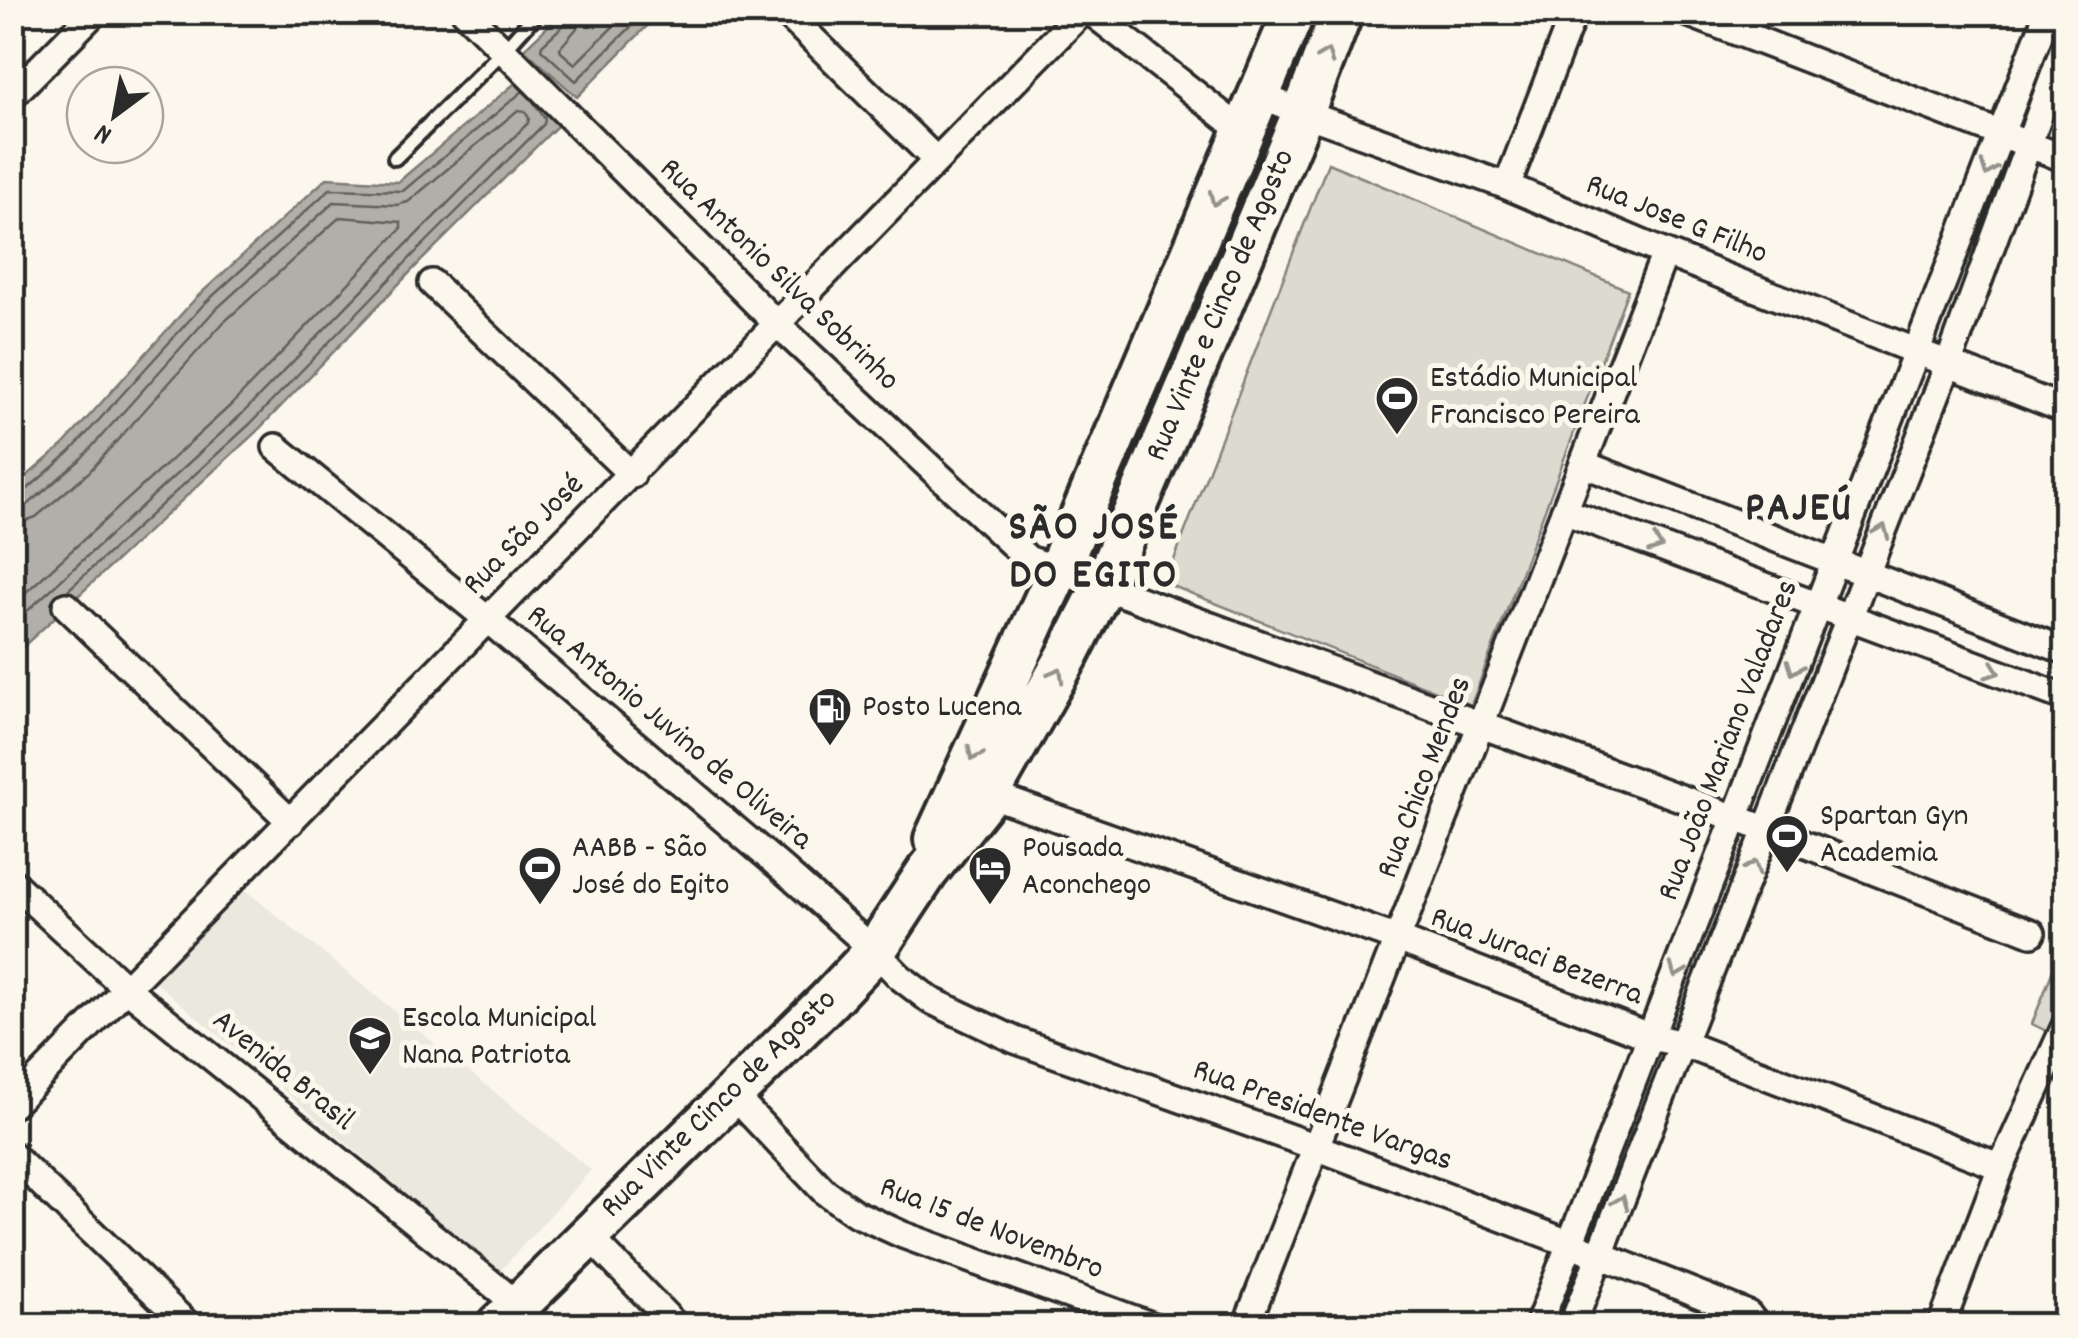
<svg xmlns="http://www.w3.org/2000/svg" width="2078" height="1338" font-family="Dekko,sans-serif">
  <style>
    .built { fill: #ebe8de }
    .green { fill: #dddad0; stroke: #84827e; stroke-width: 2.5 }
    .water { fill: #b1afa7; stroke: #7b7a75; stroke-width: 2.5 }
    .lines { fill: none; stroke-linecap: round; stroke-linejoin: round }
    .shore { stroke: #61605d; stroke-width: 2.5 }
    .lane-casing { stroke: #2b2b2b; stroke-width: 20 }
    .street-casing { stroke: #2b2b2b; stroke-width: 32 }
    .primary-casing { stroke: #2b2b2b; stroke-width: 48 }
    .lane { stroke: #fbf7ec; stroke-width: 12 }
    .street { stroke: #fbf7ec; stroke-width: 25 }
    .primary { stroke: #fbf7ec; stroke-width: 40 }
    .oneway { stroke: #93918c }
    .labels { text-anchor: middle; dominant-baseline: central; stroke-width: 10; stroke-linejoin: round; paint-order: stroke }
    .street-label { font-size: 32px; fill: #2b2b2b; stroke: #fbf7ec }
    .poi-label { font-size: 32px; fill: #2b2b2b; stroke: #fbf7ec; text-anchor: start }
    .district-label { font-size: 42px; font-weight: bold; letter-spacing: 2.5px; fill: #2b2b2b; stroke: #fbf7ec }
  </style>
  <rect width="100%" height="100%" fill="#fbf7ec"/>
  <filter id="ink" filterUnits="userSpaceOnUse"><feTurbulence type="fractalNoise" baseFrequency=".01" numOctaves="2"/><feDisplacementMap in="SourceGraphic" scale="20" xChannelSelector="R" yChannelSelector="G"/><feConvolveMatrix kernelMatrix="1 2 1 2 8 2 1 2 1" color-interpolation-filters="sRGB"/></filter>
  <g filter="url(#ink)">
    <path class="built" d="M245,890L591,1170L499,1272L154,981Z"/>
    <path class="green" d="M1258,140L1269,145L1110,529L1100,537L1094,527Z
      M1328,163L1628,290L1471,705L1165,583Z
      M2065,939V1040L2032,1024Z"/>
    <path class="water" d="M562,13V12L660,13L577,97L524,49Z
      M526,74L560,123L421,261L257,431L13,656V488L63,445L197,297L327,178L398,182Z"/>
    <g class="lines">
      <path class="shore" d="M568,12L566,23L542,45L541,49L576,81L646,12
        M581,12L577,28L560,48L561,52L575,64L628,12
        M12,495L23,493L70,452L204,304L330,189L403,191L523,91
        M12,508L22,507L30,503L80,460L213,312L334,202L397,205L408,202L518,110L525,111L529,118L528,123L405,246L241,415L12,625
        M12,523L25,521L36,517L89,472L223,323L340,217L401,222V229L231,405L12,605
        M67,591L250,424L414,254L544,124L545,119L533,101"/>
      <defs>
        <path id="lane" d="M395,158L503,51L538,12"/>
        <path id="street" d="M465,12L777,324L1028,559L1768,830L2032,933
          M785,12L936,160
          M1091,12L1244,132
          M1685,12L2066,159
          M1260,95L1303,113L1507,186L1665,253L2066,410
          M12,96L95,12
          M1507,186L1574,12
          M432,283L632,475
          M276,447L487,619L779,866L875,951L900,977L930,1000L1015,1040L1316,1147L1600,1255L1748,1314L1757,1326
          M1583,464L2066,651
          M1564,511L2066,698
          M66,606L291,822
          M989,794L1398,939L1651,1037L1684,1044L2001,1167
          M12,882L126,988L518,1305
          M732,1094L825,1192L855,1213L903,1235L1153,1326
          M12,1105L1082,12
          M12,1155L189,1326
          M588,1235L676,1326
          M1246,1326L1665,253
          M1538,1326L2048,12
          M1572,1326L1948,365L2066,42
          M1941,1326L2001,1167L2066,1024"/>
        <path id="primary" d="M935,839L1058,571L1294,12
          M497,1326L828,1001L875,951L927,872L989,794L1068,655L1103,586L1303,113L1342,12"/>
      </defs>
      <use href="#lane" class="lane-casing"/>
      <use href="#street" class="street-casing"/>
      <use href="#primary" class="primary-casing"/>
      <use href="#lane" class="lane"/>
      <use href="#street" class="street"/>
      <use href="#primary" class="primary"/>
    </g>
    <defs><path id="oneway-chevron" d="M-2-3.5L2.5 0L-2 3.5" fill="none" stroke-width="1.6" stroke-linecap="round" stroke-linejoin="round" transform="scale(2.5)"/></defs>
    <g class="oneway">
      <use href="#oneway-chevron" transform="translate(1326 56) rotate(-69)"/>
      <use href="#oneway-chevron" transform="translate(1988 169) rotate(111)"/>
      <use href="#oneway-chevron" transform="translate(1216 199) rotate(113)"/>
      <use href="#oneway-chevron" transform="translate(1882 531) rotate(-68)"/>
      <use href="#oneway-chevron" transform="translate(1656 545) rotate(20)"/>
      <use href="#oneway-chevron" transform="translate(1794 668) rotate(111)"/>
      <use href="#oneway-chevron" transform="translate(1993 671) rotate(20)"/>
      <use href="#oneway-chevron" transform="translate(1057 674) rotate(-61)"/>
      <use href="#oneway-chevron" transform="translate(974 754) rotate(116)"/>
      <use href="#oneway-chevron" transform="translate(1753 867) rotate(-69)"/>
      <use href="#oneway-chevron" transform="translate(1677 971) rotate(111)"/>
      <use href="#oneway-chevron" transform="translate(1621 1202) rotate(-68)"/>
    </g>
  </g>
  <defs>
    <symbol id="stadium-pin" viewBox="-11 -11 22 30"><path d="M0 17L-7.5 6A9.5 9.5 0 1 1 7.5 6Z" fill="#2b2b2b" stroke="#fbf7ec"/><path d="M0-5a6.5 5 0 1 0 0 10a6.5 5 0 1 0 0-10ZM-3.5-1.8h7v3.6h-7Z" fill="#fff"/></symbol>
    <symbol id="fuel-pin" viewBox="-11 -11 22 30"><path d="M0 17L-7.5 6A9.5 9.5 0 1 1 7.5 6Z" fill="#2b2b2b" stroke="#fbf7ec"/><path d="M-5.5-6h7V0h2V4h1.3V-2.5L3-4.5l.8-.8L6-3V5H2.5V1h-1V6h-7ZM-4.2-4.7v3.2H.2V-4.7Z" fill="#fff"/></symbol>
    <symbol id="hotel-pin" viewBox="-11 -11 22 30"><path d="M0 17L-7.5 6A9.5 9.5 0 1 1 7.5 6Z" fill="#2b2b2b" stroke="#fbf7ec"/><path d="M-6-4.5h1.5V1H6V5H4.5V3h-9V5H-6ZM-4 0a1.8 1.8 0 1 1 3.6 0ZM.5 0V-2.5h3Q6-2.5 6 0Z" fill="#fff"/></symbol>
    <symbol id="school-pin" viewBox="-11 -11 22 30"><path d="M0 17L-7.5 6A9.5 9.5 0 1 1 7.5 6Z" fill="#2b2b2b" stroke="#fbf7ec"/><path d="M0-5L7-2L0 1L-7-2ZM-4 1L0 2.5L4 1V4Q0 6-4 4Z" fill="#fff"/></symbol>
  </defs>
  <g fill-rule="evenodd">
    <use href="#stadium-pin" x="1372" y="373" width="50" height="68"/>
    <use href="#fuel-pin" x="805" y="684" width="50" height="68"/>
    <use href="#stadium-pin" x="1762" y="811" width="50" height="68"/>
    <use href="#stadium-pin" x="515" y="843" width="50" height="68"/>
    <use href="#hotel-pin" x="965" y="843" width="50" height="68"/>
    <use href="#school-pin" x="345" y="1013" width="50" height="68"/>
  </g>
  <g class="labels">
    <g class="street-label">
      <text transform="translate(1676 221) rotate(22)">Rua Jose G Filho</text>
      <text transform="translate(778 276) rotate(44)">Rua Antonio Silva Sobrinho</text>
      <text transform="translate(1222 306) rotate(-67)">Rua Vinte e Cinco de Agosto</text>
      <text transform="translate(525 536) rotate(-45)">Rua São José</text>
      <text transform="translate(668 729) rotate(40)">Rua Antonio Juvino de Oliveira</text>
      <text transform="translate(1730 741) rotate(-69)">Rua João Mariano Valadares</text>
      <text transform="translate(1426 778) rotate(-69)">Rua Chico Mendes</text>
      <text transform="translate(1536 958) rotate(21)">Rua Juraci Bezerra</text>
      <text transform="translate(282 1072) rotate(39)">Avenida Brasil</text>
      <text transform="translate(720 1105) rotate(-44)">Rua Vinte Cinco de Agosto</text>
      <text transform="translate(1322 1117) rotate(20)">Rua Presidente Vargas</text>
      <text transform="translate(991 1230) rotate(21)">Rua 15 de Novembro</text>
    </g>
    <g class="poi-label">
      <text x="1430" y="380">Estádio Municipal<tspan x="1430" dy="37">Francisco Pereira</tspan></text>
      <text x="862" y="709">Posto Lucena</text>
      <text x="1820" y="818">Spartan Gyn<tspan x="1820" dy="37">Academia</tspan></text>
      <text x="572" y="850">AABB - São<tspan x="572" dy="37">José do Egito</tspan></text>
      <text x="1022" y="850">Pousada<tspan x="1022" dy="37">Aconchego</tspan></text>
      <text x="402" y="1020">Escola Municipal<tspan x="402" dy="37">Nana Patriota</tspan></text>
    </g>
    <g class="district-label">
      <text x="1799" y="511">PAJEÚ</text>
      <text x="1094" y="530">SÃO JOSÉ<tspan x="1094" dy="48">DO EGITO</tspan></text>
    </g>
  </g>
  <rect width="2078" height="1338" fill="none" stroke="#fbf7ec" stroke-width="50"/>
  <rect x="25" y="25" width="2028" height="1288" fill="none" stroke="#2b2b2b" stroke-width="4" filter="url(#ink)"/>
  <g transform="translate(115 115) rotate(212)"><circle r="48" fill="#fbf7ec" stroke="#a8a59f" stroke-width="2.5"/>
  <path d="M0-8L18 38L0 25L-18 38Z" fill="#2b2b2b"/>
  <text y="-15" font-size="28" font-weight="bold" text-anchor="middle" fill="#2b2b2b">N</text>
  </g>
</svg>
